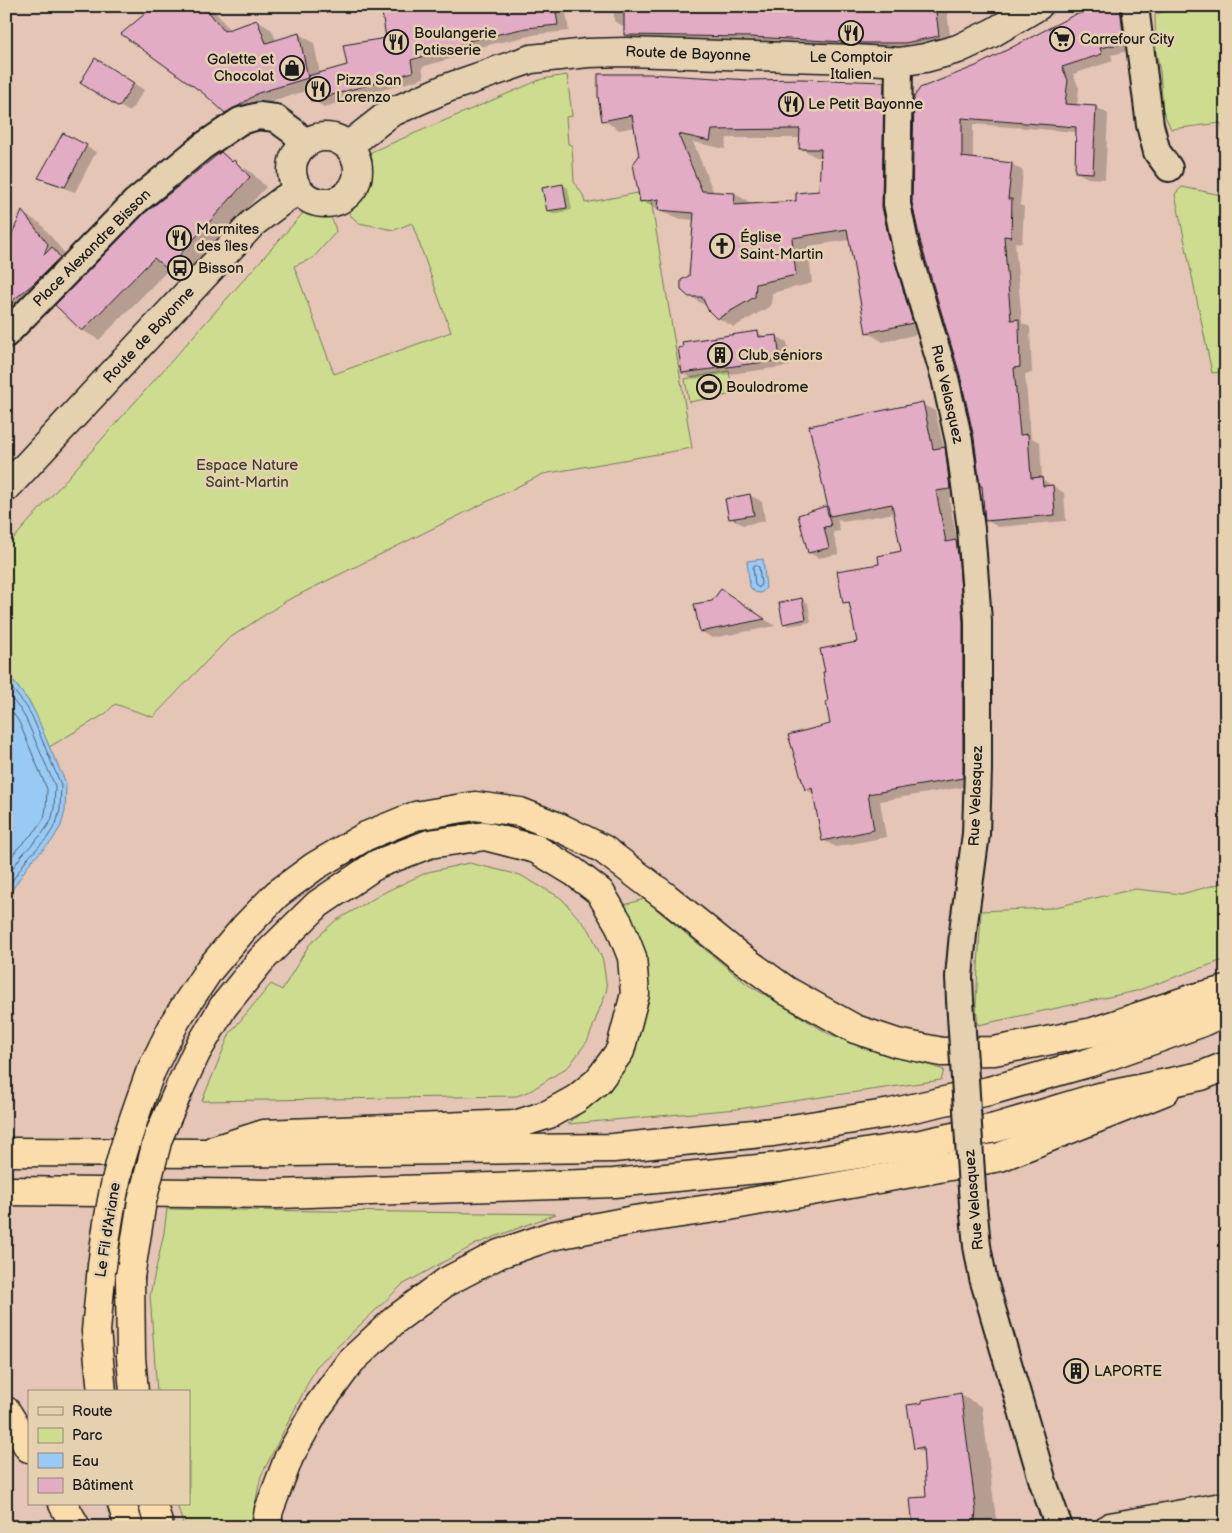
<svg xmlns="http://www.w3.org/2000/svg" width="1232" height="1533" font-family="'Balsamiq Sans',sans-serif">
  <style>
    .green { fill: #cddc8f; stroke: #747c56 }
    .water { fill: #99caf5; stroke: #67849e }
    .shadow { fill: #0003; fill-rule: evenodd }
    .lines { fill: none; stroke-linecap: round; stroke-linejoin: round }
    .shore { stroke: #4e6273; stroke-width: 1 }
    .building { fill: #e2acc5; stroke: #1c1c1c; fill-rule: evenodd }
    .minor-casing { stroke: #1c1c1c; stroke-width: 30 }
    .tertiary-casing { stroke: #1c1c1c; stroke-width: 31 }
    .trunk-casing { stroke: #1c1c1c; stroke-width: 31 }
    .motorway-casing { stroke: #1c1c1c; stroke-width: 31 }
    .minor { stroke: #e5d0af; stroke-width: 26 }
    .tertiary { stroke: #e5d0af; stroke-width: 28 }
    .trunk { stroke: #fbdcab; stroke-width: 28 }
    .motorway { stroke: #fbdcab; stroke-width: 28 }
    .minor-bridge-casing { stroke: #1c1c1c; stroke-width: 30; stroke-linecap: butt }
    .trunk-bridge-casing { stroke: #1c1c1c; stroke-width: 31; stroke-linecap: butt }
    .minor-bridge { stroke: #e5d0af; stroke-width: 26 }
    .trunk-bridge { stroke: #fbdcab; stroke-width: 28 }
    .labels { text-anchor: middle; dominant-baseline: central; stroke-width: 5; stroke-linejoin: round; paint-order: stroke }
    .poi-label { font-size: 15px; fill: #1c1c1c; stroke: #e5d0af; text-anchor: start }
    .street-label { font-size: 15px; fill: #1c1c1c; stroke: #e5d0af }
    .park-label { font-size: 15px; fill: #3f4233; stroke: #e5d0af }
  </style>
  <rect width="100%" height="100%" fill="#e4c5b6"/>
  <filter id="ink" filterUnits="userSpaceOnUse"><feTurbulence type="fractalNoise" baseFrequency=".02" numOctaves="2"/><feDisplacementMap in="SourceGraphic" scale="10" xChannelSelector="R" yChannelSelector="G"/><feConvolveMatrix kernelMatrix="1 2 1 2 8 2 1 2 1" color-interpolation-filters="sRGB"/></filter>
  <g filter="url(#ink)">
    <path class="green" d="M1185,6H1226V145L1221,123L1171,129L1163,111L1160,71L1156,53L1155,14Z
      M567,75L572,116L566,117L568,144L572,145L574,182L583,195L585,203L638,193L640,202L651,200L692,448L543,474L286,601L228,639L153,717L115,704L105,714L49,747L30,703L6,672V547L304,212C323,213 332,210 336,232L313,258L294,266L334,374L451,332L412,223L394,230L359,223L350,215C351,198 361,196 364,183C367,172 366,165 371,152L542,79Z
      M1182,187L1226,196V371L1212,373L1175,194Z
      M729,371L733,394L689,402L685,379Z
      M469,863L520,875L561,898L590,931L603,961L607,989L588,1040L569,1066L532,1090L517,1096L202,1101L230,1033L271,984L282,990L309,945L335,921L387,891L428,872Z
      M1226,882V959L1136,991L978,1025L976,1005L981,911L1051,908L1135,889L1181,894Z
      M644,899L747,984L829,1034L944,1070L941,1080L737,1109L568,1124C586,1109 603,1095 618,1077C641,1049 652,997 647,961C645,948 630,919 624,905Z
      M167,1209L556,1214L476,1244L402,1285L316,1367L261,1476L250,1527H184L177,1504H189V1392H157L150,1295L164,1233Z"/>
    <path class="water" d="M763,559L766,588L761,593L755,592L750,587L747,561Z
      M6,672L30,703L36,714L51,751L66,783L65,811L61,826L51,842L31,861L6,899Z"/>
    <path class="shadow" d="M156,6H210L230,30L257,21L272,30L276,41L299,34L314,43L320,74L348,66L388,39L382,11L374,6H565L569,31L538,34L479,47V50L422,67L424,78L324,107L312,100L309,90L274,101L255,113L241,120L226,112Z
      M614,6H972V12H947L951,43L918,49L637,42L625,35V27L614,21Z
      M1114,6H1123L1136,49L1111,55L1113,61L1073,74L1079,88L1077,106L1096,107L1108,114L1105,179L1088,178L1076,172L1077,132L973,124V160L1012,164L1023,171L1020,205L1024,207L1022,243L1015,242L1022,323L1030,327L1032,373L1025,374L1031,438L1040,442L1042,479L1064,493L1066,521L998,527L986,520L983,486L975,438L961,374L922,244L977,67Z
      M107,66L144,90L130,112L119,106Z
      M749,81L883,83L899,93L898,217L928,332L883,342L867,332L850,240L808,246L812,283L772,293L771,306L734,327L718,318L706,306L690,296L694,220L675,218L641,201L640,157L635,127L619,130L603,120ZM727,138H801L800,148L816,157H822L820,192L798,202L751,205V203L735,194L714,193L693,142L725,149Z
      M63,134L96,152L75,192L50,183L40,177Z
      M221,154L251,172L266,187L184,277L169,269L99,340L82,330Z
      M563,185L568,188L572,210L553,214L548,210Z
      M22,213L40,223L66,255L26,315L8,304Z
      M758,333L766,337L776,336L787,342L790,366L693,379L683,373Z
      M922,404L935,411L944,448L957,455L963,496L949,498L957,542L968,549L975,785L880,801L886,837L836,847L823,840L814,794L806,789L832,725L859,643L851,606L844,602L880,564L902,552L895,513L843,522L837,519L840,531L833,532L839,554L819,558L809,553L826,508L829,509Z
      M750,495L762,502L765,521L743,525L731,518Z
      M732,597L775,626L712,638L701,631Z
      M802,600L808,603L811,622L789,626L784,623Z
      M961,1395L982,1407L997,1527H914L927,1498L924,1453L915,1448Z"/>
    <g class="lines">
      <path class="shore" d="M755,565L759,567L761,584L759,588L755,585L753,568Z
        M6,681L26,706L32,716L61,785L60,810L56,824L47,838L27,859L6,890
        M6,692L20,709L26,719L55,786L54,809L51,821L42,834L22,855L6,878
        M6,703L19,722L47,789L46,808L44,818L36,830L17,849L6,865"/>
    </g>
    <path class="building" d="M154,6H204L224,31L257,20L266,43L299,33L308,78L258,93L240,105L225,113L203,93L121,34Z
      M381,6H555L558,25L526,28L468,41V43L411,60L413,72L311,101L308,91V76L347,65L343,45L386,38Z
      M624,6H868V11L936,12L939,36L905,43H865L750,37L624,35Z
      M1109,6H1120L1124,43L1100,48L1102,54L1062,67L1068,80L1065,104L1096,106L1093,173L1075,172L1076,127L962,118V157L1012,163L1008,199H1012L1011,237L1004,236L1011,320L1019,319L1020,367L1014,368L1020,435L1028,434L1031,478L1042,477L1043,486L1053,485L1055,515L985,521L982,486H980L974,438L960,375L921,244L912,203L914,97L920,88L976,66L1074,15Z
      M95,58L134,83L119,107L80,83Z
      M598,74H649L749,80L802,79L884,82L882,207L892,252L913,323L866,333L847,229L792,238L796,275L756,284L755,297L717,319L708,310L702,297H689L681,290V280L689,276L694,213L658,210L659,199L640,202L633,164L639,156L632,115L602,121L598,96ZM800,129L799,149H821L819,191L796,193V201L734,205L735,193L702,191L678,134L710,141L712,130Z
      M63,133L87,145L65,187L38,178Z
      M221,152L232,162L234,160L250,177L167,269L154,258L82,331L55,305L145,213Z
      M563,184L567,208L547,211L542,188Z
      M22,211L48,244L44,255L52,247L60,257L33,284L6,306V244L9,241Z
      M758,331L759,337L777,335L780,360L682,373L678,348L683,347L682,342Z
      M923,402L933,449L945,447L950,489L936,491L946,542L956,540L959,563L963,622V778L868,794L874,830L822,841L812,788L805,790L788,735L830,724L826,702L828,701L823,672H825L820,649L857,642L849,602L843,603L837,571L879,564L878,556L901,551L892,504L830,516L809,426Z
      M750,494L754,515L729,519L725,499Z
      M826,506L831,526L824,527L829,548L808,553L798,515Z
      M721,589L737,600L765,619L700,632L694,604L712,601Z
      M802,598L806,619L783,624L779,603Z
      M961,1393L976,1511L974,1527H913L910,1498L926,1497L923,1447L914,1449L907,1405L922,1403V1400Z"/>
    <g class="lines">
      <defs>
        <path id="minor" d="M1135,6L1150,125L1157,152L1169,168
          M899,62L897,204L906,248L945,378L959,441L971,529L978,621V769L976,834L964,923L959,977L960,1000
          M6,334L135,202L203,146L240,121L259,116L275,118L294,132L305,144
          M973,1204L977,1246L983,1278L1043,1482L1059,1527"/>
        <path id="tertiary" d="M292 170a33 33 0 1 1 66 0a33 33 0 1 1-66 0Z
          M348,146L390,113L447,88L531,59L588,53L626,52L854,59L899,62L925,58L958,49L992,33L1038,6
          M6,488L253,223L283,200L299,190
          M1110,1527L1216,1508L1226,1507"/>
        <path id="trunk" d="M150,1073L176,1020L209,970L245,927L277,894L315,866L366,836L415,816L475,806L520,812L561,828L603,849L666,897L740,957L787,991L855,1029L897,1043L942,1052L994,1051L1093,1032L1194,998L1226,990
          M180,1087L196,1053L223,1007L262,959L318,904L377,864L429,844L485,836L536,849L574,872L600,892L619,924L632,957L635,994L620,1051L598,1081L576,1099L549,1114L518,1124L264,1134L214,1150
          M130,1277L131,1357L134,1392
          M102,1392L96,1331L102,1266
          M6,1411L29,1448
          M63,1504L76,1527
          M122,1504L129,1527
          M153,1504L159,1527
          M266,1527L269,1510L289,1457L316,1409L351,1361L396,1319L446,1282L499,1254L551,1236L634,1220L729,1206L1000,1157L1165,1091"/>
        <path id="motorway" d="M6,1152L205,1153L613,1148L773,1132L891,1113L989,1091L1091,1062L1198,1024L1226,1011
          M6,1191L277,1194L614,1183L779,1167L921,1144L995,1128L1095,1098L1201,1076L1226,1066"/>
      </defs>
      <use href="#minor" class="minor-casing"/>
      <use href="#tertiary" class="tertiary-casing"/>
      <use href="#trunk" class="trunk-casing"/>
      <use href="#motorway" class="motorway-casing"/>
      <use href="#minor" class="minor"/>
      <use href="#tertiary" class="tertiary"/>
      <use href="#trunk" class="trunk"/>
      <use href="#motorway" class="motorway"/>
      <defs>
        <path id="minor-bridge" d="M960,1000L973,1204"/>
        <path id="trunk-bridge" d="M102,1266C106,1233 111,1200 119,1168C127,1135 139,1104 150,1073
          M130,1277L142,1201L158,1138L180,1087"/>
      </defs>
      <use href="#minor-bridge" class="minor-bridge-casing"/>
      <use href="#trunk-bridge" class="trunk-bridge-casing"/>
      <use href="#minor-bridge" class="minor-bridge"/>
      <use href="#trunk-bridge" class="trunk-bridge"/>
    </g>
  </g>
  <defs>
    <symbol id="restaurant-ring" viewBox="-11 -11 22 22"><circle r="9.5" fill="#e5d0af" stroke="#1c1c1c" stroke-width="1.5"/><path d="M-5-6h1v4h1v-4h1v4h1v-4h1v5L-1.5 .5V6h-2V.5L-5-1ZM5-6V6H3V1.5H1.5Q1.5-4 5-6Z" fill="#1c1c1c"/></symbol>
    <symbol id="supermarket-ring" viewBox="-11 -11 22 22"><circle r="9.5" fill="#e5d0af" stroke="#1c1c1c" stroke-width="1.5"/><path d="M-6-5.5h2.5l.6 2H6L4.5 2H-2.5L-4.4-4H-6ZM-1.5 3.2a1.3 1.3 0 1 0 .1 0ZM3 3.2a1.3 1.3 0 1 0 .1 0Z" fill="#1c1c1c"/></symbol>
    <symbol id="shop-ring" viewBox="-11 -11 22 22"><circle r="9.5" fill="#e5d0af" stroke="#1c1c1c" stroke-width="1.5"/><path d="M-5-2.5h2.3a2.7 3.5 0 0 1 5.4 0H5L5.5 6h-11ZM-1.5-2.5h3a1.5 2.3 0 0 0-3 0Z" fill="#1c1c1c"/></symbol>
    <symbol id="church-ring" viewBox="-11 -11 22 22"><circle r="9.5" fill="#e5d0af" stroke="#1c1c1c" stroke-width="1.5"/><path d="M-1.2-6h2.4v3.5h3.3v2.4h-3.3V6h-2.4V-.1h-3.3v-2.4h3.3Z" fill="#1c1c1c"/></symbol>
    <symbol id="bus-ring" viewBox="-11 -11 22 22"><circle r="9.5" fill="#e5d0af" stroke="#1c1c1c" stroke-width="1.5"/><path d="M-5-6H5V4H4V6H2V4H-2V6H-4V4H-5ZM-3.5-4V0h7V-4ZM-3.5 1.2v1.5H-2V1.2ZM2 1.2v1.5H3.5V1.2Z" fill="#1c1c1c"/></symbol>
    <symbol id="building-ring" viewBox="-11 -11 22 22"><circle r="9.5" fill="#e5d0af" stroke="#1c1c1c" stroke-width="1.5"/><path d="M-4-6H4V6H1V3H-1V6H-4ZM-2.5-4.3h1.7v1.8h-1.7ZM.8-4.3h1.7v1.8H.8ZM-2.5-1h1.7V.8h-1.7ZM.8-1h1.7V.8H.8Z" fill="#1c1c1c"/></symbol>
    <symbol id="stadium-ring" viewBox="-11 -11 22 22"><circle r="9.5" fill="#e5d0af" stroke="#1c1c1c" stroke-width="1.5"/><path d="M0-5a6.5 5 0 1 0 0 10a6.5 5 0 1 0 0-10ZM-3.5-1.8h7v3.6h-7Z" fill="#1c1c1c"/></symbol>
  </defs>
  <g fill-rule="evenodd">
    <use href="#restaurant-ring" x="837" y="19" width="28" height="28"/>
    <use href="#supermarket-ring" x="1048" y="25" width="28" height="28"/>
    <use href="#restaurant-ring" x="382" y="28" width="28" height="28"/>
    <use href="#shop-ring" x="278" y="54" width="28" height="28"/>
    <use href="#restaurant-ring" x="304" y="75" width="28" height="28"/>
    <use href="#restaurant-ring" x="777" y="90" width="28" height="28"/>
    <use href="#restaurant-ring" x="165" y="224" width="28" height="28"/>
    <use href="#church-ring" x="708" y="232" width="28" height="28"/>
    <use href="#bus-ring" x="166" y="254" width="28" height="28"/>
    <use href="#building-ring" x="706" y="341" width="28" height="28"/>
    <use href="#stadium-ring" x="695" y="373" width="28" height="28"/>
    <use href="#building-ring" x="1062" y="1357" width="28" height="28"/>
  </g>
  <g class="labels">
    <g class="poi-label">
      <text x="414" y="33">Boulangerie<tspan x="414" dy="17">Patisserie</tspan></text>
      <text x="1080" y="39">Carrefour City</text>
      <text x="851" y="57" text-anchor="middle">Le Comptoir<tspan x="851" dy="17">Italien</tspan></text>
      <text x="274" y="59" text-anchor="end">Galette et<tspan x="274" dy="17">Chocolat</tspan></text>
      <text x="336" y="80">Pizza San<tspan x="336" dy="17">Lorenzo</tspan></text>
      <text x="808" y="104">Le Petit Bayonne</text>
      <text x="196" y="229">Marmites<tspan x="196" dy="17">des îles</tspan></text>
      <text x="740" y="237">Église<tspan x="740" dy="17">Saint-Martin</tspan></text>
      <text x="198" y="268">Bisson</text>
      <text x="738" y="355">Club séniors</text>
      <text x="726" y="387">Boulodrome</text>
      <text x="1094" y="1371">LAPORTE</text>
    </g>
    <g class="street-label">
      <text transform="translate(688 54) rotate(2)">Route de Bayonne</text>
      <text transform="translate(92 248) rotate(-45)">Place Alexandre Bisson</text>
      <text transform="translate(149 335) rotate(-47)">Route de Bayonne</text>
      <text transform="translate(947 394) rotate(77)">Rue Velasquez</text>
      <text transform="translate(976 796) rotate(-88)">Rue Velasquez</text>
      <text transform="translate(974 1200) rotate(-95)">Rue Velasquez</text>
      <text transform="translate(108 1230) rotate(-81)">Le Fil d'Ariane</text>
    </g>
    <g class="park-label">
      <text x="247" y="465">Espace Nature<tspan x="247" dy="17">Saint-Martin</tspan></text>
    </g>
  </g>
  <rect width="1232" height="1533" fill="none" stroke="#e5d0af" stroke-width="25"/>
  <rect x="12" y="12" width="1207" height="1508" fill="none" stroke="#1c1c1c" stroke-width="2" filter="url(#ink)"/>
  <rect x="28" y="1390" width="162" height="115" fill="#e5d0af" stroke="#958874"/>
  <rect x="38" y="1407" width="25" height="8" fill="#e5d0af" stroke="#958874"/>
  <text x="72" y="1416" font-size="15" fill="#1c1c1c">Route</text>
  <rect x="38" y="1428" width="25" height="15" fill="#cddc8f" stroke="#958874"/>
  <text x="72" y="1440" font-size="15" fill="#1c1c1c">Parc</text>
  <rect x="38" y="1453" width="25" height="15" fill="#99caf5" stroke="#958874"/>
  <text x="72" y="1466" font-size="15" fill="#1c1c1c">Eau</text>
  <rect x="38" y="1478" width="25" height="15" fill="#e2acc5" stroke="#958874"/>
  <text x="72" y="1490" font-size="15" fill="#1c1c1c">Bâtiment</text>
</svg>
